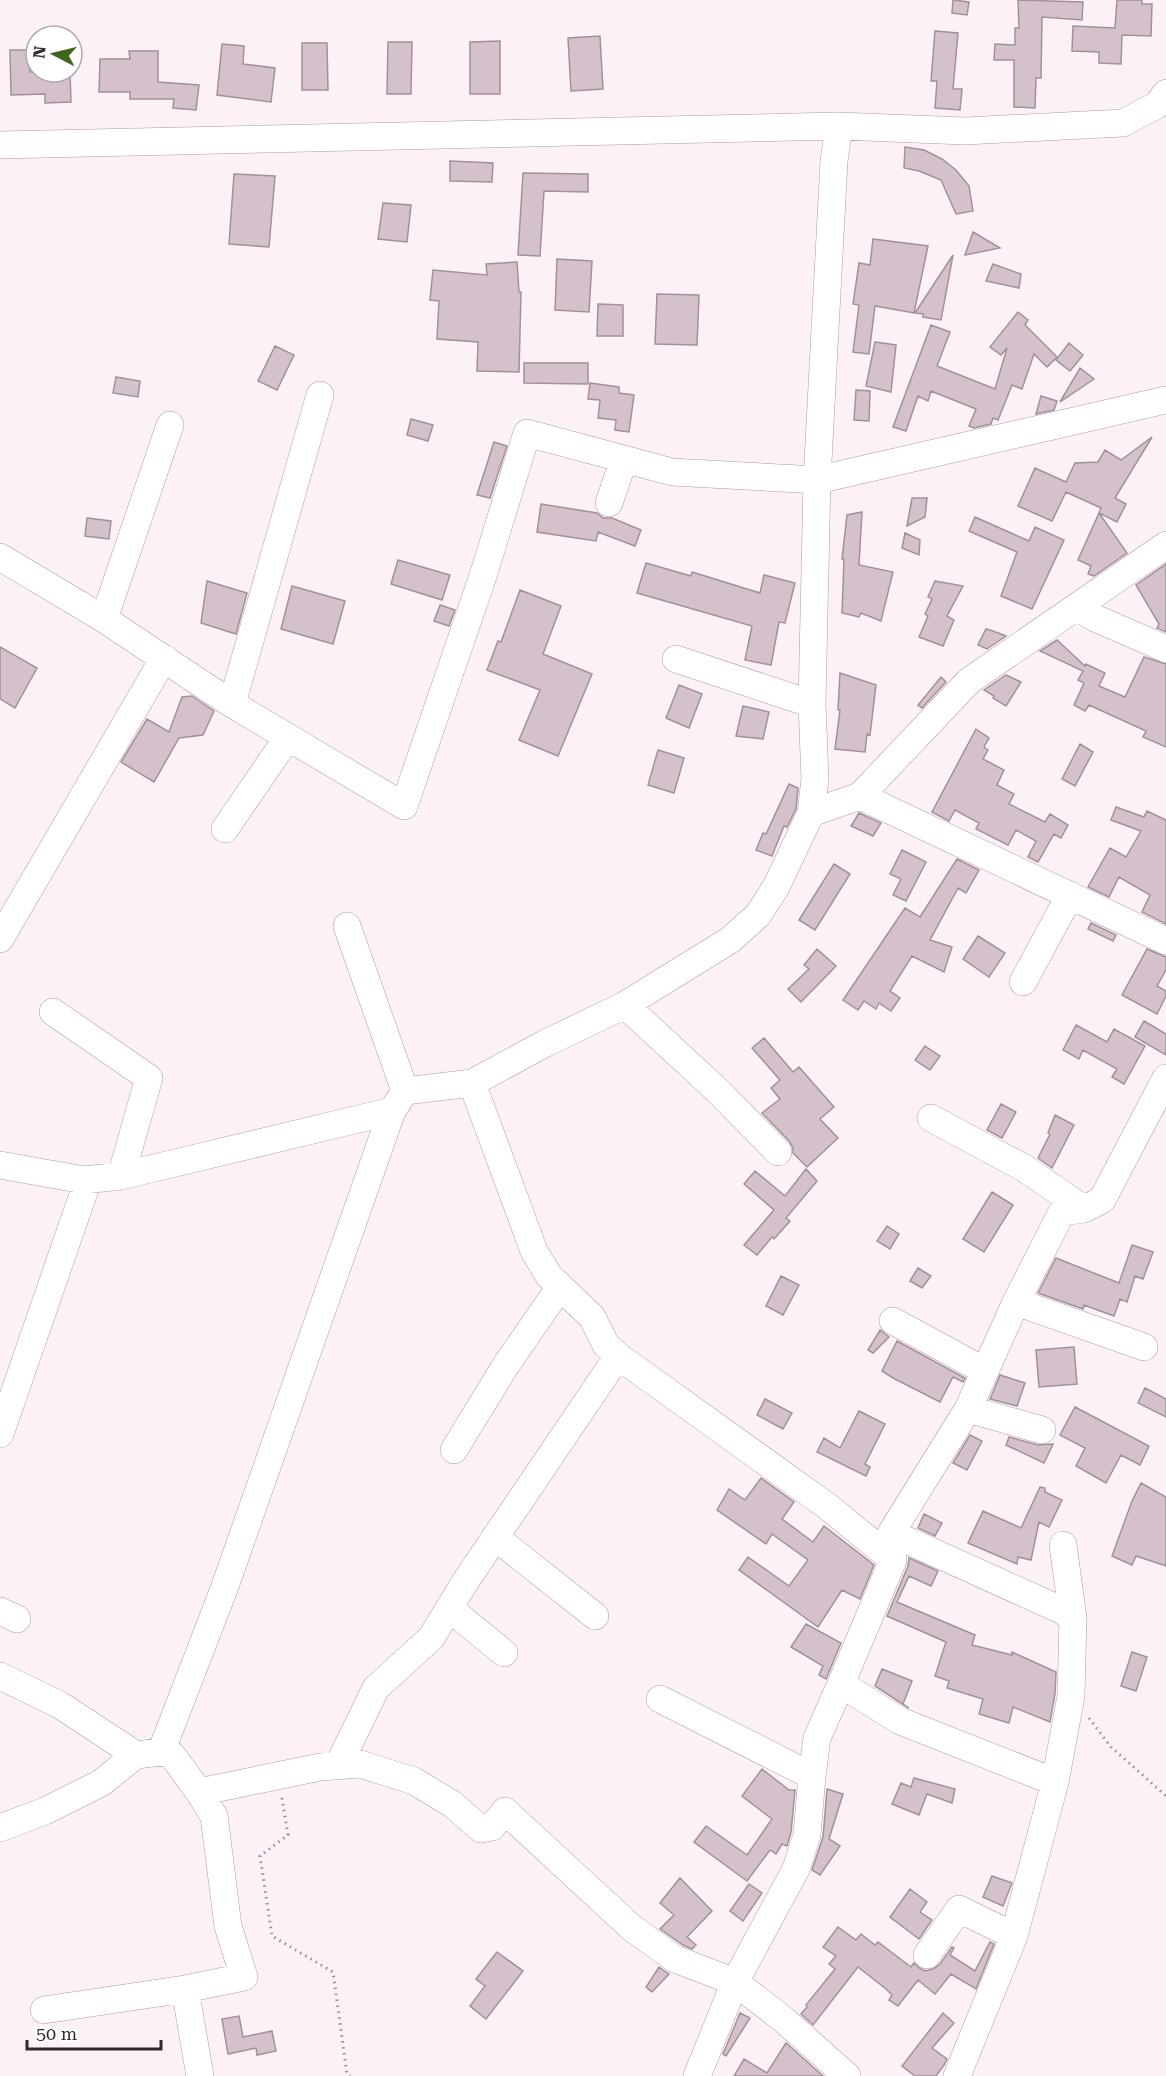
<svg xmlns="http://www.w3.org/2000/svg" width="1166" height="2076" font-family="'Roboto Serif',serif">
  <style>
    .building { fill: #d4c1cc; stroke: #a2909a; stroke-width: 1.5 }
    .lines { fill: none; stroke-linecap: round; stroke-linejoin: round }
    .minor-casing { stroke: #ad9ba6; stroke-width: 28 }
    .path { stroke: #988e94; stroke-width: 3; stroke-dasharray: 1.5 4.5; stroke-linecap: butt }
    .minor { stroke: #fff; stroke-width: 27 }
  </style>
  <rect width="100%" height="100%" fill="#fdf1f8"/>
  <path class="building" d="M953,0L969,2L967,15L952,13Z
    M1018,0L1083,2L1082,20L1042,17L1041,78H1036L1035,108L1014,107V60H994L995,44L1015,45V28H1019Z
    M1117,0H1142V4H1152L1151,36L1122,35L1121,64L1099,63V52L1072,51L1073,26L1115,28Z
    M935,31L958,33L953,89H962L960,110L935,108L937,81H931Z
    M600,36L603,89L571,91L568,38Z
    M500,41V94H470V42Z
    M388,42H412L411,94H387Z
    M302,43H327L328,90H302Z
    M222,44L244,46L243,64L275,68L271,102L217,95Z
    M10,50H29L30,72H70L71,102L45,103V94L11,95Z
    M129,51H158V82L199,85L196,110L173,108L174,99H130V92H99L100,59H130Z
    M905,147L924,150L942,159L956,170L969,186L973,211L956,214L941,180L919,171L904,168Z
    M450,161L493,163L492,182L450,181Z
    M523,173L588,174V192L544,191L540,256L518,255Z
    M234,174L275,176L269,247L229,244Z
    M383,203L411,205L407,242L378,239Z
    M973,232L1000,248L965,255Z
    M873,239L928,246L914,313L875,306L869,354L853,352L859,305L853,304L859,263L870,265Z
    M953,255L941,320L923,317V314L915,313Z
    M557,259L592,261L589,312L555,310Z
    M517,262L519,292H521L519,372L477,371L478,342L437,339L439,301L430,300L433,270L487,275L486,264Z
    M993,264L1021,274L1019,288L986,281Z
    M657,294L699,295L697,345L655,344Z
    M598,304L623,305V336H597Z
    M1018,312L1028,320L1025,325L1057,357L1047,367L1034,354L1022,389L1012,385L998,420L993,418L991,424L974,428L969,426L976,409L931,391L928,401L918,396L906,431L893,427L931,325L950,332L937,366L995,389L1007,348L1001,355L990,347Z
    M875,342L896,345L891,392L866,386Z
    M1069,343L1083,355L1070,371L1056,360Z
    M275,346L294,355L277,390L258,381Z
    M524,363H588V384L524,383Z
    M1080,368L1094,379L1060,402Z
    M116,377L140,381L138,397L113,393Z
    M590,383L619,387V393L634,395L629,432L615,430L616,420L598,418L600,400L588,399Z
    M856,390L870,391L869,421L854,420Z
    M1041,396L1057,401L1054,410L1036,414Z
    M411,419L433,425L428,441L407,435Z
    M1152,437L1115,498L1126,504L1117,522L1099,513L1101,508L1066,492L1052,521L1018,506L1035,468L1066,482L1075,463L1098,462L1105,450L1121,460Z
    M494,442L507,446L490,498L477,495Z
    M912,498H927L925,517L907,526Z
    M541,504L597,513L603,518H612L641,530L635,546L598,532L596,541L537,532Z
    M862,512L859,565L893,572L881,621L861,613L859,617L842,613L844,559H842L847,515Z
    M1099,513L1127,553L1094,576L1088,574L1091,566L1078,560Z
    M975,517L1029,541L1035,527L1064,540L1032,609L1001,596L1017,552L969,531Z
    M87,518L111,521L109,539L85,536Z
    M905,533L920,540L919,555L902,548Z
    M398,560L450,575L442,600L391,584Z
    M646,563L691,576L692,572L760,593L764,575L795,583L785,623L779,622L771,665L745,660L752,626L637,593Z
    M1166,564V632L1157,628L1159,624L1136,585Z
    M207,581L247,593L236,634L201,623Z
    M935,581L963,586L947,616L954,620L943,646L919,637L928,616L925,614L932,599L928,597Z
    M292,586L345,601L333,644L281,629Z
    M520,590L561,606L543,654L592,674L558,756L519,740L540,690L487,670L498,641L501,642Z
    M440,605L455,610L449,626L434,621Z
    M986,629L993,631L1006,636L987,649L978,645Z
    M1057,640L1085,666L1086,664L1105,673L1099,686L1125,697L1144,657L1166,664V747L1143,737L1146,731L1089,705L1085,711L1074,705L1084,683L1078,680L1083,671L1040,651Z
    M0,647L37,668L15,708L0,699Z
    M840,673L876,685L870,735L867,734L865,752L835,749L840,710H838Z
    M1006,675L1021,682L1006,706L993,698L994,696L984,690Z
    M941,677L946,682L922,708L918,705Z
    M679,685L702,694L689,728L666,718Z
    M192,696L214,711L203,735L179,738L154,782L121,762L147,719L169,732L182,697Z
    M743,706L769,712L763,739L736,736Z
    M976,729L989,738L984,747L988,750L983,759L1004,770L997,785L1014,794L1009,804L1045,822L1050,814L1068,825L1061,838L1054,834L1038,862L1028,857L1036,841L1016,830L1008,845L976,829L979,823L955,810L949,821L932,812Z
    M1080,744L1093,752L1075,786L1062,779Z
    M658,750L684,758L674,793L648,785Z
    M789,784L798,788L796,809L787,827L784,826L772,856L756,850L763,833L766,834Z
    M1116,807L1144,817L1147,811L1166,820V924L1142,912L1150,895L1119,877L1109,897L1088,887L1110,848L1126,857L1141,831L1111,820Z
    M859,813L881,823L873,836L851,826Z
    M902,850L926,862L906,901L893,895L901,879L890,874Z
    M957,859L979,870L966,893L958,888L930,940L952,947L944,972L912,956L890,991L900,998L891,1011L879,1003L876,1009L864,1001L858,1010L843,1000L905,908L920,917Z
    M834,864L850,874L815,930L799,920Z
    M1091,923L1116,935L1113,941L1088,929Z
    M978,936L1005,953L989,977L963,959Z
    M817,949L836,966L801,1002L788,989L809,969L804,965Z
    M1147,949L1166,957V970L1157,986L1166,991V996L1157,1014L1122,995Z
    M1144,1021L1166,1034V1055L1135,1037Z
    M1076,1025L1107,1042L1114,1029L1145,1046L1124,1084L1112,1077L1117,1069L1083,1050L1079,1059L1063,1050Z
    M764,1038L793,1072L799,1067L834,1107L820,1119L838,1138L807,1167L793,1153V1148L789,1141L762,1113L780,1099L771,1088L780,1080L752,1048Z
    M925,1046L940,1056L930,1070L915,1060Z
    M1001,1104L1016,1112L1002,1138L987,1130Z
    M1055,1115L1074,1125L1052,1168L1038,1158L1050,1134L1048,1133Z
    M806,1169L817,1181L786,1218L790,1221L774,1239L772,1237L757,1255L744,1245L774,1210L744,1184L755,1171L785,1196Z
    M992,1192L1013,1205L984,1252L963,1239Z
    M887,1226L899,1234L890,1249L877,1241Z
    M1132,1245L1153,1252L1143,1279L1135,1276L1127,1302L1120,1299L1114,1316L1084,1305L1083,1309L1038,1293L1056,1258L1119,1283Z
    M918,1268L931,1276L922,1288L910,1281Z
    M781,1276L799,1285L783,1315L766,1306Z
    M880,1330L889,1337L873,1353L868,1350Z
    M897,1341L965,1378L963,1382L953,1377L940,1402L893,1378L882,1371Z
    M1074,1347L1077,1384L1039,1387L1036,1350Z
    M1000,1375L1025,1383L1017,1406L990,1399Z
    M1145,1388L1166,1399V1417L1138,1403Z
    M765,1399L792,1413L783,1429L757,1415Z
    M1075,1407L1149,1446L1140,1465L1121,1455L1106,1483L1076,1466L1085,1448L1060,1435Z
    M859,1411L885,1424L865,1464L870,1467L866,1476L817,1452L824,1438L840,1448Z
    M970,1435L982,1441L967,1470L953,1463Z
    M1009,1437L1038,1445L1053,1444L1044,1463L1006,1445Z
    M761,1478L794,1502L782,1519L813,1542L824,1526L874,1565L860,1599L842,1590L818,1627L739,1570L748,1557L789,1586L808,1560L772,1534L766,1544L717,1510L729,1489L745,1500Z
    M1141,1483L1166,1497V1566L1136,1556L1132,1565L1112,1556L1132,1501Z
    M1040,1487L1045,1488V1492L1062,1500L1049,1527L1039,1522L1031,1560L1018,1557L1017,1564L968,1543L983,1511L1021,1528Z
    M924,1514L942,1523L935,1536L918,1528Z
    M909,1558L938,1571L931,1586L909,1576L897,1602L975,1635L972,1645L1012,1655V1652L1056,1672L1055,1694L1050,1722L1013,1707L1009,1723L979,1714L983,1699L947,1688L949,1681L935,1676L946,1642L887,1616L908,1566Z
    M806,1624L841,1643L826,1679L819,1675L823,1666L791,1647Z
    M1132,1652L1147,1657L1136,1691L1121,1686Z
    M882,1669L912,1681L903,1704L909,1708L907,1707L875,1686Z
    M762,1769L789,1790H795L791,1832L787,1846L782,1844L776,1854L770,1850L747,1881L694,1842L706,1826L747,1855L772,1819L742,1796Z
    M914,1778L955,1789L952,1803L927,1794L919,1815L892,1804L901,1783L911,1787Z
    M827,1789L843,1794L829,1839L840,1846L820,1875L812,1870L823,1837Z
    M992,1876L1012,1883L1003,1906L983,1897Z
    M680,1878L712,1911L687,1937L696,1945L692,1949L683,1945L660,1929L674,1915L660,1903Z
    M749,1884L762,1893L743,1921L730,1911Z
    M910,1889L927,1902L920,1912L932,1920L919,1939L890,1917Z
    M838,1927L856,1940L861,1934L875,1945L878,1942L911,1967L914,1963L919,1968L925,1971L933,1969L940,1964L952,1947L954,1948L950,1955L975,1971L990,1942L994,1944L976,1989L951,1974L935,1994L918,1980L898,2006L889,2000L892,1995L886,1989L858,1967L813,2025L801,2014L807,2007L806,2005L835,1969L829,1964L836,1956L823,1947Z
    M497,1952L523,1971L486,2019L470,2006L485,1986L476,1979Z
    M659,1967L669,1974L652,1992L646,1987Z
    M740,2013L750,2018L726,2056L723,2054Z
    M943,2013L954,2023L932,2048L947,2059L944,2065L936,2076H915L902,2066Z
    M239,2016L243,2037L272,2031L276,2051L257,2055L256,2048L228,2054L222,2019Z
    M786,2043L823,2076H734L744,2059L767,2073Z"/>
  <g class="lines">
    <defs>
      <path id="minor" d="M0,145L839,126L965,131L1123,123L1157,105L1166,93
        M609,503L624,459
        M0,557L104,619L232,704L404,806L483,576L527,433L672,472L817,480L1166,400
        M1076,607L1095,618L1166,649
        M104,619L170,425
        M676,659L812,704
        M232,704L320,395
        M860,796L1166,941
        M811,813L860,796L969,681L1166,545
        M225,829L288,737
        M347,926L405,1091
        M0,939L164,658
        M1023,982L1070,895
        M625,1005L719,1092L778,1152
        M53,1012L149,1078L121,1176
        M472,1083L534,1251L549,1276L592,1317L606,1345L618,1356L827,1506L893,1560L841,1684L900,1721L1055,1782
        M931,1118L1024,1168L1084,1209
        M0,1165L84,1180L121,1176L392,1111L405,1091L472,1083L544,1044L625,1005L730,940L758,915L776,887L811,813L815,779L812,704L817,480L834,161L839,126
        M1016,1302L1144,1347
        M893,1321L985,1371
        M968,1409L1042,1430
        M0,1434L85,1189L84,1180
        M454,1450L506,1365L560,1287
        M891,1533L1061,1610L1073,1618
        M495,1537L595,1616
        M893,1560L891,1533L968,1409L1016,1302L1062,1212L1084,1209L1102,1200L1166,1078
        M449,1608L504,1653
        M0,1611L17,1619
        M0,1676L60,1705L136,1755
        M841,1684L817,1738L812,1776L807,1835L796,1869L735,1982L784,2020L847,2076
        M660,1699L812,1776
        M161,1752L172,1755L199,1792L320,1767L360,1764L414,1781L452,1804L481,1829L492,1827L505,1811L632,1928L675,1959L735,1982L697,2076
        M338,1766L376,1688L431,1638L465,1582L618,1356
        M199,1792L214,1816L228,1926L244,1977L185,1989L200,2076
        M0,1828L45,1811L101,1783L136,1755L161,1752L224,1589L392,1111
        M927,1955L959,1909L1014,1936
        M44,2010L185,1989
        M957,2076L1014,1936L1055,1782L1071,1696L1073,1618L1063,1545"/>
    </defs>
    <use href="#minor" class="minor-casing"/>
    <path class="path" d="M1089,1718L1111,1747L1166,1796
      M282,1798L288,1835L260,1856L272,1936L333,1972L347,2074L350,2076"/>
    <use href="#minor" class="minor"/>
  </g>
  <g transform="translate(54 54) rotate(277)"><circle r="28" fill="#ffffff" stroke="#adaaab" stroke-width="1.5"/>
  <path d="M0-4.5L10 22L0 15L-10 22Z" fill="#42651d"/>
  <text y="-9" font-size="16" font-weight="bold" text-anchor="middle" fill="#312a2e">N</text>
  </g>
  <path d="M27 2040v9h134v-9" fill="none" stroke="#312a2e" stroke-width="3"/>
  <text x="36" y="2040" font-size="18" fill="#312a2e" stroke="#ffffff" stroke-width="4.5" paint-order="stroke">50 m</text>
</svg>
